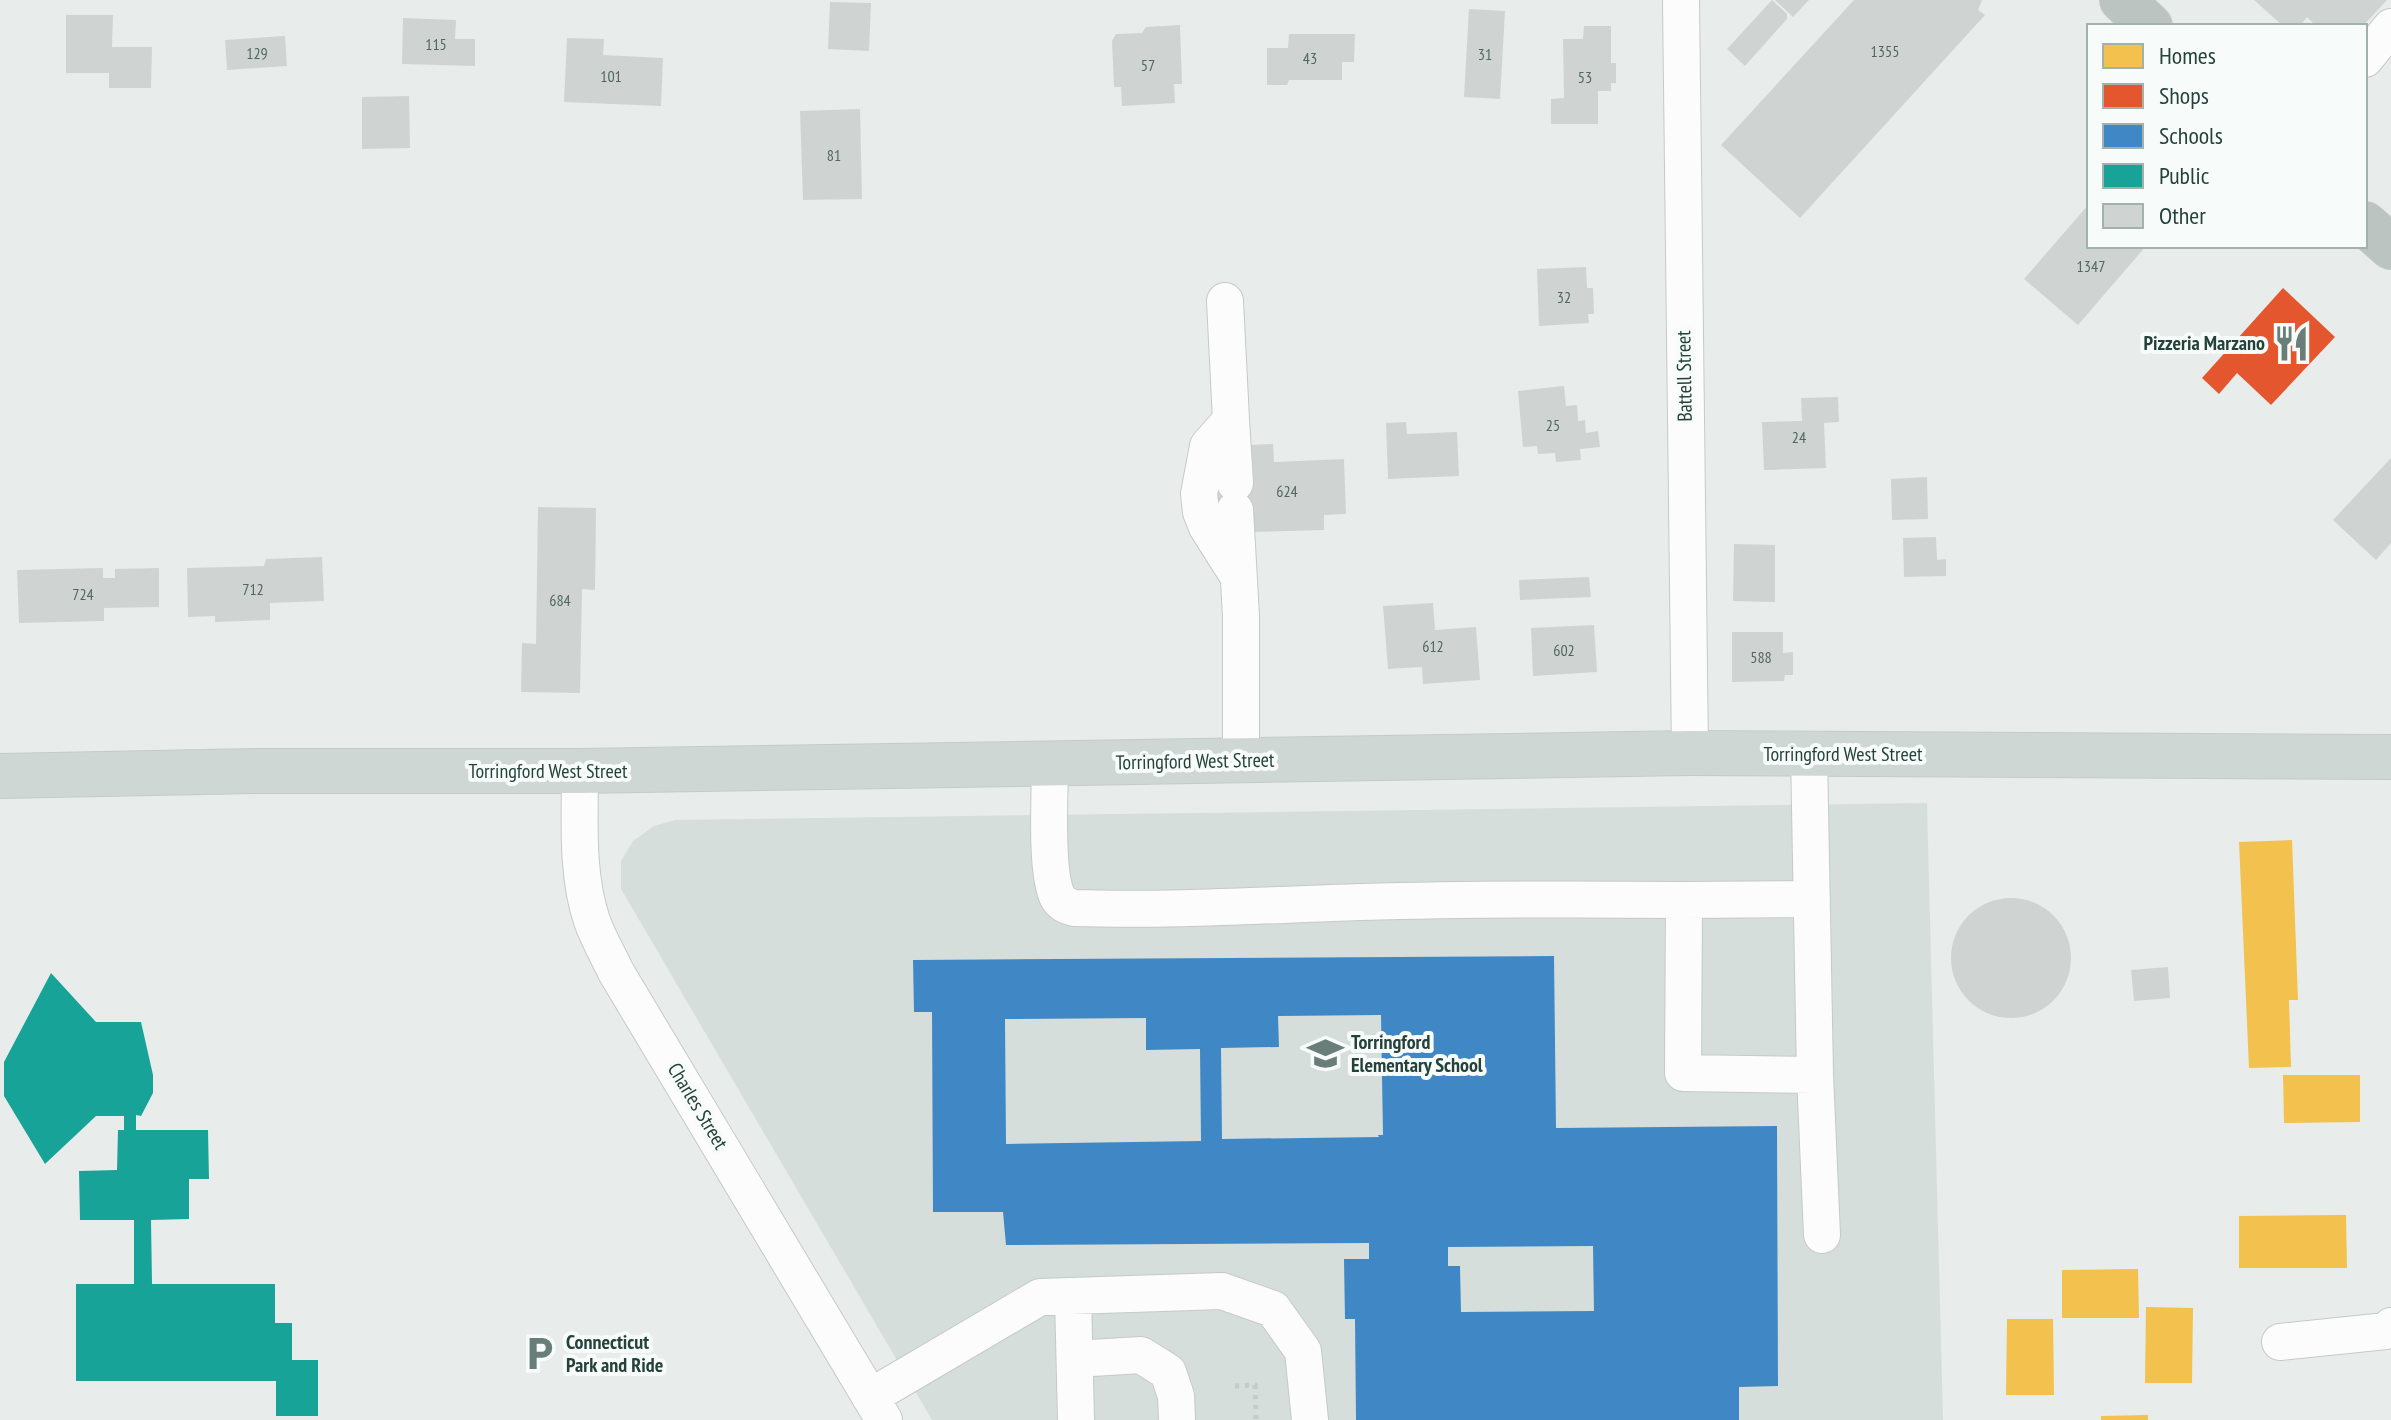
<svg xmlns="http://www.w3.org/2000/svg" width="2391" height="1420" font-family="'PT Sans Narrow',sans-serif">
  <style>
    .built { fill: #d6dedb }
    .homes { fill: #f2c14e }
    .shops { fill: #e4572e }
    .schools { fill: #3f88c5; fill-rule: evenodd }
    .public { fill: #17a398 }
    .building { fill: #cfd4d2 }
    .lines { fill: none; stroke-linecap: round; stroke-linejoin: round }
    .minor-casing { stroke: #c5cac8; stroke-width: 38 }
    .major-casing { stroke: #c3ccc9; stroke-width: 46 }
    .highway-casing { stroke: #c3ccc9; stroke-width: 46 }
    .path { stroke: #c3ccca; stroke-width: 5; stroke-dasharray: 4 6; stroke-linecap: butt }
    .minor { stroke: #fcfcfc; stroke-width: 36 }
    .major { stroke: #cfd7d5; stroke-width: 44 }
    .highway { stroke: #bcc4c2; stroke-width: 44 }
    .labels { text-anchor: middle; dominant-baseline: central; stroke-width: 8; stroke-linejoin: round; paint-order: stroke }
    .number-label { font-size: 16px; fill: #506761 }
    .poi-label { font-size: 20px; font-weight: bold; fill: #24423a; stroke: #f7fbf9; text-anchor: start }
    .street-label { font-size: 20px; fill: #24423a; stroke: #f7fbf9 }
  </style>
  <rect width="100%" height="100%" fill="#e8edeb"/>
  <path class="built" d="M1927,803L1943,1420H932L621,889V861L633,841L654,826L675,820Z"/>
  <path class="homes" d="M2292,840L2298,1000H2289L2291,1067L2249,1068L2239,842Z
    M2283,1075H2360V1122L2284,1123Z
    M2346,1215L2347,1268H2239V1216Z
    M2138,1269L2139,1318H2062V1270Z
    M2146,1307L2193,1308L2192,1383H2145Z
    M2007,1319H2053L2054,1395H2006Z
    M2148,1415V1420H2101V1416Z"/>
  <path class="shops" d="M2283,288L2335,337L2271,405L2237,373L2219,394L2202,378Z"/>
  <path class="schools" d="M1554,956L1556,1128L1777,1126L1778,1386L1739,1387V1420H1356L1355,1319H1345L1344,1259H1369V1243L1006,1245L1003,1212H933L932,1012H914L913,960ZM1381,1015L1383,1135H1378L1379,1137L1222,1139L1221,1048L1279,1047L1278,1016ZM1146,1018V1050L1200,1049L1201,1141L1006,1144L1005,1019ZM1593,1246L1594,1311L1461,1312L1460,1266H1448V1247Z"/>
  <path class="public" d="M51,973L96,1022H141L153,1075V1093L141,1116L136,1115V1130H208L209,1179H189V1219L151,1220L152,1284H275V1323H292V1360H318V1416H276V1381H76V1284H134V1220H80L79,1171L117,1170L118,1130H124V1116H96L45,1164L4,1096V1062Z"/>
  <path class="building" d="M1772,0L1787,14V19L1745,66L1727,49Z
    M1775,0H1809L1793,17Z
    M1854,0H1982L1978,10L1985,15L1800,218L1721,145Z
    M2254,0H2387L2363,26H2316L2307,17L2300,26H2283Z
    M830,2L871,3L869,51L828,49Z
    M1469,9L1505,11L1500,99L1464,97Z
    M66,15H113L112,47H152L151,88H109V73H66Z
    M403,18L456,20L455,39H475V66L402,64Z
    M1180,25L1182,84H1174L1175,103L1122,106L1121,87H1114L1112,41L1116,34L1142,33L1146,27Z
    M1584,26H1611V63H1616V83H1611V91H1598V124H1551V99L1564,98L1563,39H1583Z
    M1289,34H1355L1354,62H1342V80H1289L1287,85H1267V48H1288Z
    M285,36L287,66L227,70L225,40Z
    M567,38L604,39L603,55L663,58L661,106L564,102Z
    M409,96L410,148L362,149V97Z
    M860,109L862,199L803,200L800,111Z
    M2089,204V246H2146L2078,325L2024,279Z
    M1586,267L1587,288H1593L1594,314H1588L1589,323L1539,326L1537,269Z
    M1564,386L1566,406L1577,405L1578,421L1585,420L1586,433L1598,431L1600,447L1580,449L1581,460L1556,462L1555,453L1538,454L1537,446L1523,447L1518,391Z
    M1838,397L1839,422L1824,423L1826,468L1764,470L1762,422L1802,421L1801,398Z
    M1406,422L1407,434L1457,432L1459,476L1388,479L1386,423Z
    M1273,444L1274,462L1344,459L1346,514L1324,515V530L1252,532L1215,511L1214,484L1248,445Z
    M2391,458V543L2376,560L2333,520Z
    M1927,477L1928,519L1892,520L1891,479Z
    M538,507L596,508L595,590L582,589L580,693L521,692L522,643L536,644Z
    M1936,537L1937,560L1946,559V576L1904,577L1903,538Z
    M1734,544L1775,545V602L1733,601Z
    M322,557L324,601L270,603V620L215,622V616L188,617L187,568L264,566L266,559Z
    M103,568V578H115V569L159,568V607L104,608V621L19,623L17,570Z
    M1589,577L1591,597L1520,600L1519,580Z
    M1433,603L1435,630L1476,627L1480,680L1423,684L1422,667L1388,669L1383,606Z
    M1594,625L1597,672L1533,676L1531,628Z
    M1732,632H1783V653L1793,652V675H1785L1784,681L1732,682Z
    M1951 958a60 60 0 1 1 120 0a60 60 0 1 1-120 0Z
    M2168,967L2170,998L2134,1001L2131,970Z"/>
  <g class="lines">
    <defs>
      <path id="minor" d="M1681,0L1690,753
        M2365,59L2391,27
        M1225,301L1231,420
        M1235,483L1231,420L1208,446L1199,494L1201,512L1207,527L1238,576
        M1235,510L1241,616V760
        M1050,763C1050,794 1045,873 1058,898C1062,904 1067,906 1074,908C1170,911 1265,905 1361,902C1469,899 1576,899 1684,900L1683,1073L1815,1075L1809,753
        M580,771C580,820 576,874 592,921C598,938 608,955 616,972L884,1420
        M1684,900L1812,899
        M1815,1075L1822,1235
        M1073,1296L1076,1420
        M2280,1342L2386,1331L2391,1326
        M1075,1359L1141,1355L1168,1372L1176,1396L1177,1420
        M870,1397L1040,1297L1222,1291L1273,1309L1303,1351L1310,1420"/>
      <path id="major" d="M0,776L255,771H580L1690,753L2391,757"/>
      <path id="highway" d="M2122,0L2150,26
        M2365,224L2391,247"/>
    </defs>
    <use href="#minor" class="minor-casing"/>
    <use href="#major" class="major-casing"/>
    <use href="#highway" class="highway-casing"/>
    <path class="path" d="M1235,1386L1255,1385L1256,1420"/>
    <use href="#minor" class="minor"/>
    <use href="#major" class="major"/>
    <use href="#highway" class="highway"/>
  </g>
  <defs>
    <symbol id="restaurant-bare" viewBox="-9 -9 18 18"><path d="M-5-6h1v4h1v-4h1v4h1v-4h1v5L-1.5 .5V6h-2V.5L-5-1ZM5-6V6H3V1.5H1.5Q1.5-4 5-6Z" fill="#697e78" stroke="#f7fbf9" stroke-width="2.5" paint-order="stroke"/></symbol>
    <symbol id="school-bare" viewBox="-9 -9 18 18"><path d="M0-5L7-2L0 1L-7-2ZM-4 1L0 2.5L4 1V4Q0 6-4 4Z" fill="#697e78" stroke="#f7fbf9" stroke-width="2.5" paint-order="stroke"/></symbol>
    <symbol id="parking-bare" viewBox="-9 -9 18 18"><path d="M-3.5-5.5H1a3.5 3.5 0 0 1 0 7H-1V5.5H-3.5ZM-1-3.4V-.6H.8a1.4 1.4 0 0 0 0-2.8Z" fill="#697e78" stroke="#f7fbf9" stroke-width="2.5" paint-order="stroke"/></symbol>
  </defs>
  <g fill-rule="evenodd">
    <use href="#restaurant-bare" x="2266" y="318" width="51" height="51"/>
    <use href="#school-bare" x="1300" y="1028" width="51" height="51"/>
    <use href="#parking-bare" x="514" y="1328" width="51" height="51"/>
  </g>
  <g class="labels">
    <g class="number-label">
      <text x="436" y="44">115</text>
      <text x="1885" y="51">1355</text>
      <text x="257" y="53">129</text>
      <text x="1485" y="54">31</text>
      <text x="1310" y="58">43</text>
      <text x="1148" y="65">57</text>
      <text x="611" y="76">101</text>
      <text x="1585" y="77">53</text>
      <text x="834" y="155">81</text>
      <text x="2091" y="266">1347</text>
      <text x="1564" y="297">32</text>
      <text x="1553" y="425">25</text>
      <text x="1799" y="437">24</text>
      <text x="1287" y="491">624</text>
      <text x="253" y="589">712</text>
      <text x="83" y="594">724</text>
      <text x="560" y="600">684</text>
      <text x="1433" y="646">612</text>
      <text x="1564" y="650">602</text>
      <text x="1761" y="657">588</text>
    </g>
    <g class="poi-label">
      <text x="2265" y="343" text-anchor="end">Pizzeria Marzano</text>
      <text x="1351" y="1042">Torringford<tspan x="1351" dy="23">Elementary School</tspan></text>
      <text x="566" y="1342">Connecticut<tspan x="566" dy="23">Park and Ride</tspan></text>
    </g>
    <g class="street-label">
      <text transform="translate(1684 376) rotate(-91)">Battell Street</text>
      <text x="1843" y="754">Torringford West Street</text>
      <text transform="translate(1195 761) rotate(-1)">Torringford West Street</text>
      <text x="548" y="771">Torringford West Street</text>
      <text transform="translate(698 1106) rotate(59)">Charles Street</text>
    </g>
  </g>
  <rect x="2087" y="24" width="280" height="224" fill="#f7fbf9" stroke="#a3b1ad" stroke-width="2"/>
  <rect x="2103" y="44" width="40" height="24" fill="#f2c14e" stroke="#a3b1ad" stroke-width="2"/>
  <text x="2159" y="64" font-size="24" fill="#24423a">Homes</text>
  <rect x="2103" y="84" width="40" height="24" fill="#e4572e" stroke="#a3b1ad" stroke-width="2"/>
  <text x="2159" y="104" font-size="24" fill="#24423a">Shops</text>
  <rect x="2103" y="124" width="40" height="24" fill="#3f88c5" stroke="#a3b1ad" stroke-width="2"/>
  <text x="2159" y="144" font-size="24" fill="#24423a">Schools</text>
  <rect x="2103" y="164" width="40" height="24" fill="#17a398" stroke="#a3b1ad" stroke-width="2"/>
  <text x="2159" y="184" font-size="24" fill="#24423a">Public</text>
  <rect x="2103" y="204" width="40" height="24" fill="#cfd4d2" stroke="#a3b1ad" stroke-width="2"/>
  <text x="2159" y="224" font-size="24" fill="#24423a">Other</text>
</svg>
